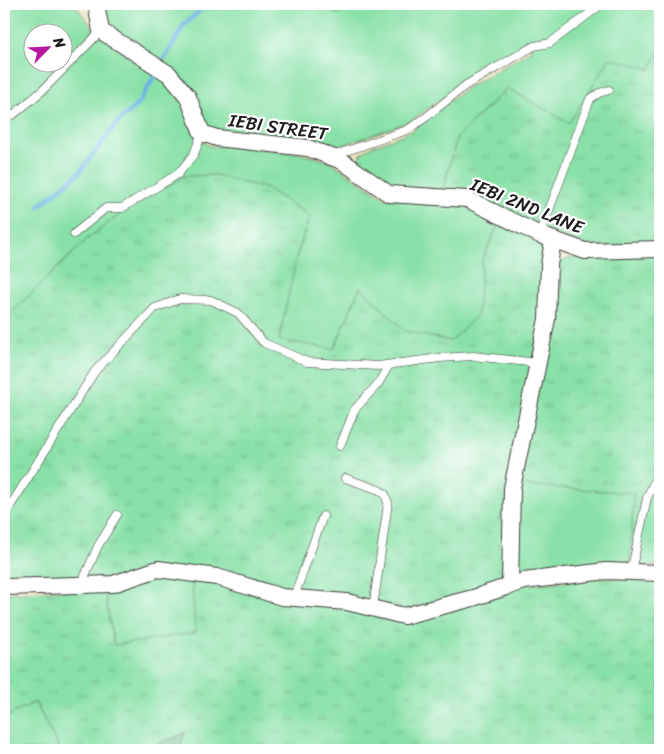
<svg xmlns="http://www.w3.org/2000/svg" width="664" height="754" font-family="Sriracha,sans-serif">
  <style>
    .grass { fill: url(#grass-tufts); stroke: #527e61 }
    .forest { fill: url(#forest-crowns); stroke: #456e54 }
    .garden { fill: #88e1a6; stroke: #527e61; fill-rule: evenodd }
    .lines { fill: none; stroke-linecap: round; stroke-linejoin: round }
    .stream { stroke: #6bb3e3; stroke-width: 4.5 }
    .lane-casing { stroke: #3b3a35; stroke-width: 9 }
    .street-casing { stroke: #3b3a35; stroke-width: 18 }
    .lane { stroke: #fff; stroke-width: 8 }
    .street { stroke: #fff; stroke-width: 16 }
    .labels { text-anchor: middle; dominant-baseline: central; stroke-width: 4.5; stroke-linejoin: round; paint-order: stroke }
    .street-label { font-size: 18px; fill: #1c1c1c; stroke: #fff }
  </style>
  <defs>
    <pattern id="grass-tufts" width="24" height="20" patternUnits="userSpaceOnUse" patternTransform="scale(1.25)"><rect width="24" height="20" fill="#88e1a6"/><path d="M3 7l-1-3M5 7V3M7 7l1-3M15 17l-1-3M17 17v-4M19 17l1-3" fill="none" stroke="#75c08e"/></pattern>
    <pattern id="forest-crowns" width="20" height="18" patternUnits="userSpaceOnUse" patternTransform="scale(1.25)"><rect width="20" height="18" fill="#6ebf8b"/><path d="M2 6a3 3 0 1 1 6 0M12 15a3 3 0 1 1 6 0" fill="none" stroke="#5a9a71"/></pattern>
  </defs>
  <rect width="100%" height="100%" fill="#fff"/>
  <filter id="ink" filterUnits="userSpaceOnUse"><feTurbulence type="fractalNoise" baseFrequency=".02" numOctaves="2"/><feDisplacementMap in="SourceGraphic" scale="10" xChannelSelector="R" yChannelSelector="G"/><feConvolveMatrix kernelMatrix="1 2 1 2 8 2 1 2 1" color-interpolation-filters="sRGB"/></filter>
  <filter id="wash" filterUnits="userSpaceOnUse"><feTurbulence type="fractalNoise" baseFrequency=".0096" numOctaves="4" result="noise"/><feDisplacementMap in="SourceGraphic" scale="20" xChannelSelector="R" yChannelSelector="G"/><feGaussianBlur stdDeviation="1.12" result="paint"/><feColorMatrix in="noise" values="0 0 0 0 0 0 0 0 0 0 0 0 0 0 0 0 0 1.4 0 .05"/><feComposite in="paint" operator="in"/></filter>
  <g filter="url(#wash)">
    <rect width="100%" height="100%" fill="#ebe4c3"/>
    <path class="grass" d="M321,4H380L373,7H358L336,14Z
      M660,49V245L585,247L467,196L443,189L457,137L507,88L569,122L610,57L650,69Z
      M216,175L268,189L310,216L297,255L334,349L360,287L405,331L451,341L477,315L482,260L500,221L536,238L545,248L542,300L503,581L408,610L285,591L217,571L110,578L4,580V320L87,239L120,214L184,176Z
      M660,251V565L629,566L525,486L517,485L552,267C576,249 630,253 660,251Z
      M192,578L329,604L402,621L523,585L604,578H660V750H179L185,733L142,750H60L35,702L4,718V593L104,588L114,645Z"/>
    <path class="forest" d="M185,733L179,750H142L186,733Z"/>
    <path class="garden" d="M4,4H74L98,34L167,80L185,102L194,135L209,146L248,147L297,153L329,161L385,198L462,203L500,221L482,260L477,315L451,341L405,331L360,287L334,349L279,340L297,255L310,216L268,189L216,175L184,176L120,214L87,239L4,320ZM32,32H62V62H32Z
      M107,4H320L336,14L358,7H373L380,4H660V49L650,69L610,58L569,123L507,88L457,137L443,189H407L379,181L357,162L361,154L370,147L410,132L467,88L532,50L529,44L463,83L411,121L327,151L208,130L190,92L107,28L103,9Z
      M517,485L634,493L629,566L513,580Z
      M162,575L192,578L195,633L114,645L104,588Z
      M35,702L60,750H4V718Z"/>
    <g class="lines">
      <path class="stream" d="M165,58L184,25L207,4
        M39,206L79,173L117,123L138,104L154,77"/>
    </g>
  </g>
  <g filter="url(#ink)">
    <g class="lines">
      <defs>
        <path id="lane" d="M13,115L42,91L101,31
          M335,155L407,130L425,118L466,85L534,46L550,43L598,7
          M74,234L106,208H122L178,174L194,154L202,133
          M540,235L590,99L599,93L609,90
          M340,446L355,409L378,384L389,365
          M345,478L379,490L385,494L388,503L373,608
          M4,516L95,371L155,308L180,299L211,300L238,313L264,343L307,362L378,366L440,358L473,356L538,363
          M631,572L647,498L660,469
          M81,585L98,546L117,515
          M294,597L323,516"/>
        <path id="street" d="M97,9L101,31L169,74L188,97L202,133L217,138L308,148L342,161L389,194L467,199L540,235L585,251L660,249
          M510,586L512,488L547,319L549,265L553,240
          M4,587L113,584L158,569L217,577L282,597L347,602L404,616L473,598L524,581L606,571L660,573"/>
      </defs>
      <use href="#lane" class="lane-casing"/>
      <use href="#street" class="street-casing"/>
      <use href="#lane" class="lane"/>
      <use href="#street" class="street"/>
    </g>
  </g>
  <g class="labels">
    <g class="street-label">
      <text transform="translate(278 127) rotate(8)">IEBI STREET</text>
      <text transform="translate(527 206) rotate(22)">IEBI 2ND LANE</text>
    </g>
  </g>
  <rect width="664" height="754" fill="none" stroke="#fff" stroke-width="20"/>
  <g transform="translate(48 48) rotate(66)"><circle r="24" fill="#ffffff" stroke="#a4a4a4"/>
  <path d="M0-4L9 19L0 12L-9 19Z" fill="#b5179e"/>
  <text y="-8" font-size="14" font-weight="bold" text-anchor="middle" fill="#1c1c1c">N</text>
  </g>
</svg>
